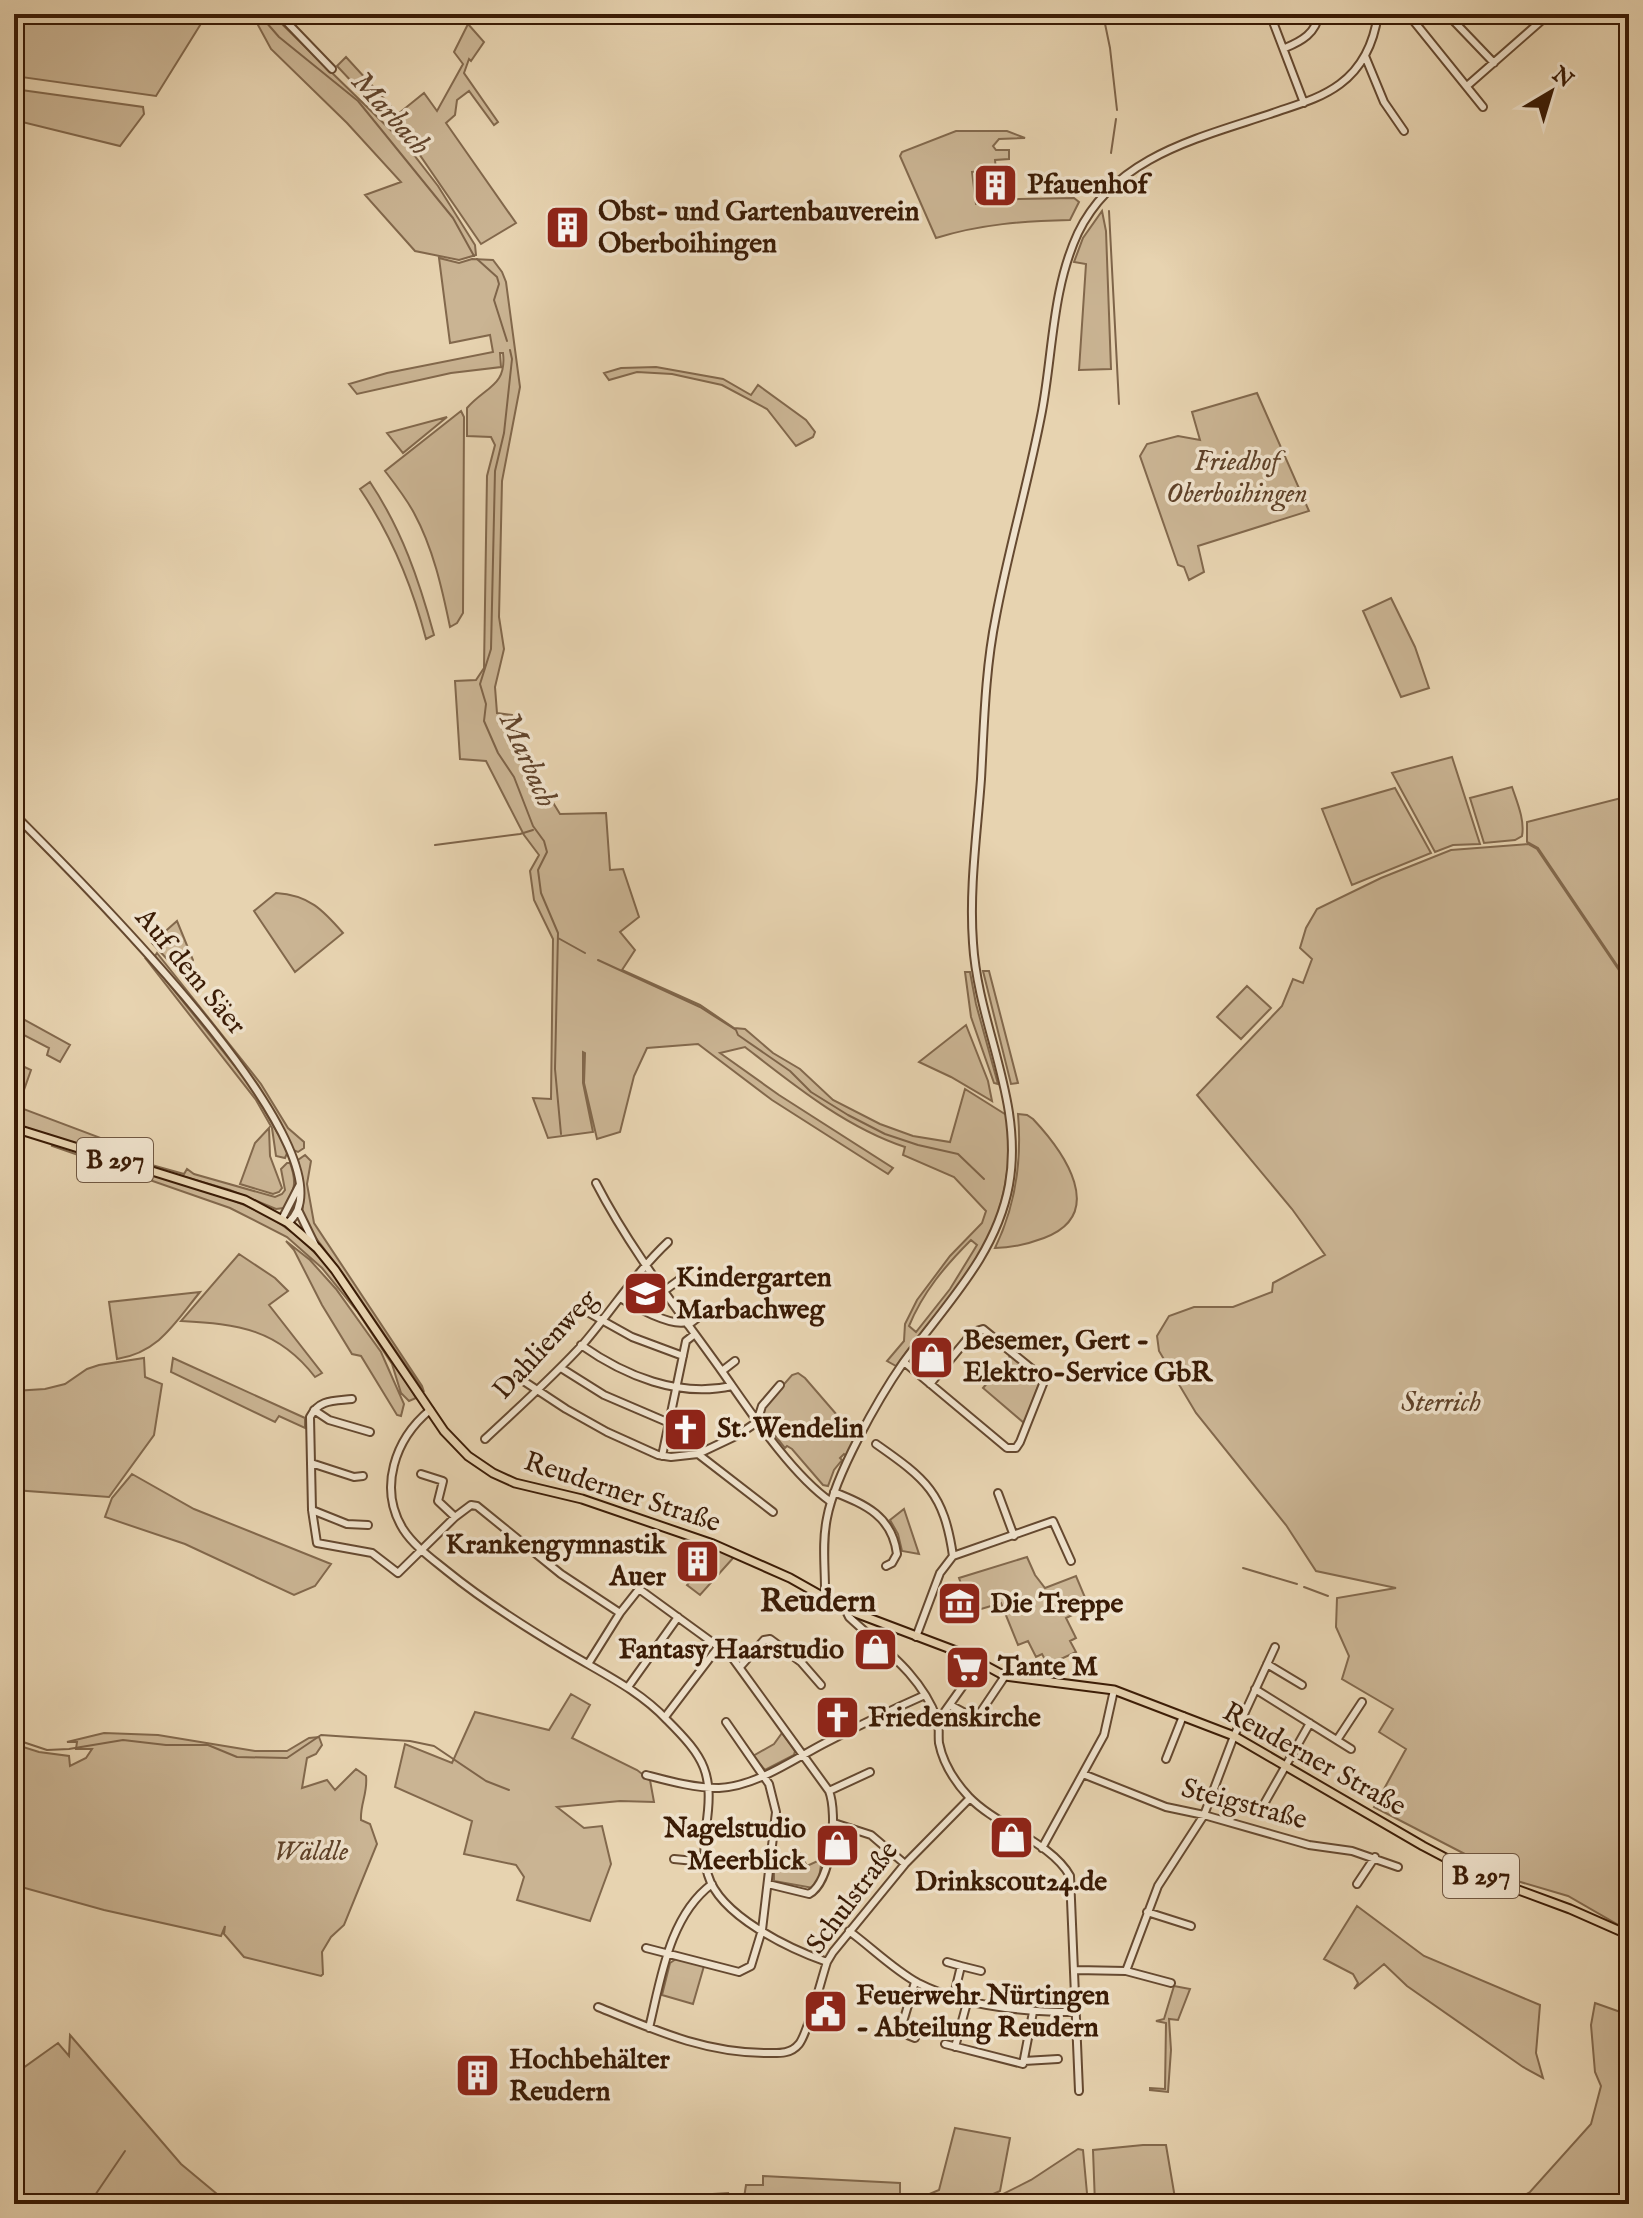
<svg xmlns="http://www.w3.org/2000/svg" width="1643" height="2218" font-family="'IM FELL English',serif">
  <style>
    .green { fill: #cab493; stroke: #82684c; stroke-width: 2; fill-rule: evenodd }
    .lines { fill: none; stroke-linecap: round; stroke-linejoin: round }
    .stream { stroke: #7e6449; stroke-width: 2 }
    .minor-casing { stroke: #654930; stroke-width: 10 }
    .major-casing { stroke: #3a1b05; stroke-width: 11 }
    .minor { stroke: #efe2cc; stroke-width: 6 }
    .major { stroke: #e7d3b0; stroke-width: 7 }
    .labels { text-anchor: middle; dominant-baseline: central; stroke-width: 7; stroke-linejoin: round; paint-order: stroke }
    .shield { fill: #efe2cc; stroke: #705741; stroke-width: 2 }
    .shield-label { font-size: 26px; font-weight: bold; fill: #3a1b05 }
    .poi-label { font-size: 28px; font-weight: bold; fill: #3a1b05; stroke: #efe2cc; text-anchor: start }
    .park-label { font-size: 28px; font-style: italic; fill: #5e4128; stroke: #efe2cc }
    .street-label { font-size: 28px; fill: #3a1b05; stroke: #efe2cc }
    .water-label { font-size: 30px; font-style: italic; fill: #62452d; stroke: #efe2cc }
    .quarter-label { font-size: 32px; font-weight: bold; fill: #3a1b05; stroke: #efe2cc }
  </style>
  <rect width="100%" height="100%" fill="#e7d3b0"/>
  <filter id="stains"><feTurbulence type="fractalNoise" baseFrequency=".0025" numOctaves="4"/><feColorMatrix values="0 0 0 0 .2 0 0 0 0 .09 0 0 0 0 .02 0 0 0 .5 -.17"/></filter>
  <radialGradient id="worn" r=".72"><stop offset=".6" stop-color="#630" stop-opacity="0"/><stop offset="1" stop-color="#630" stop-opacity=".3"/></radialGradient>
  <path class="green" d="M14,14H207L156,96L14,76Z
    M252,14H275L283,25L407,146L438,186L475,245L476,255L459,260L415,251L365,195L401,182L347,123L271,49Z
    M468,24L484,42L471,61L469,59L464,73L498,122L494,125L469,91L457,100L455,115L446,123L516,223L481,244L417,151L337,66L346,57L398,114L424,93L437,111L463,64L454,52Z
    M14,89L143,107L144,114L120,146L14,120Z
    M956,131H1007L1025,138L999,139L993,146L996,150H1009V159L995,160L996,170L972,172L976,204L1019,199L1074,198L1079,202L1070,220C1024,221 981,224 936,238L900,156L902,152Z
    M1102,211L1106,231L1111,369L1079,370L1086,264L1074,262L1083,238Z
    M439,258L459,263L472,259L493,260L502,272L506,282L520,387L502,481L499,617L504,649L495,687L497,713L512,715L525,757L560,814L606,813L610,870L623,869L639,917L620,932L635,950L622,970L700,1005L734,1028L745,1029L773,1053L800,1069L833,1100L880,1124L913,1136L950,1142L965,1089L1008,1116C1018,1234 960,1279 896,1366L887,1361L904,1341L905,1324L917,1300L950,1256L982,1223L986,1211L954,1177L903,1155L905,1147C845,1127 794,1085 745,1047L720,1053L779,1095L893,1168L888,1174L772,1100L698,1044L647,1048L634,1076L620,1132L597,1139L584,1083L585,1053L583,1052V1083L593,1132L548,1138L533,1098L551,1099L553,939L534,900L530,871L539,855L524,835L486,761L460,759L455,681L476,680L484,668L487,476L495,445L491,437L467,436V408C485,387 507,386 503,353H500L501,367L451,373L357,394L349,384L387,373L493,352L490,335L450,343ZM971,1240L977,1245L950,1289L916,1332L909,1326C923,1292 945,1266 971,1240Z
    M656,367L723,379L751,395L758,385L806,420L815,432L813,437L796,446L767,409L722,385L672,374L637,372L609,380L604,373L621,368Z
    M1257,393L1309,511L1198,546L1204,572L1189,580L1184,567L1178,565L1140,456L1147,444L1178,436L1200,440L1192,412Z
    M461,411L464,417L463,613L457,623L450,627C442,588 433,548 414,513C406,498 395,484 385,471Z
    M447,417L403,453L387,433Z
    M370,482C402,530 419,580 434,635L426,639C412,585 392,536 360,489Z
    M1391,598L1415,647L1429,688L1401,697L1363,611Z
    M1452,757L1480,844L1453,845L1435,852L1392,773Z
    M1512,787C1517,802 1525,820 1522,836L1515,840L1484,843L1470,798Z
    M1395,788L1431,853L1352,885L1322,809Z
    M1629,796V983L1538,848L1527,842V822Z
    M1528,844L1537,849L1629,985V1931L1568,1896L1517,1881L1374,1807L1406,1749L1379,1732L1393,1709L1342,1679L1349,1656L1336,1627L1337,1598L1396,1588L1316,1571L1286,1525L1196,1413L1159,1351L1157,1336L1169,1316L1194,1307H1233L1272,1292L1273,1283L1325,1255L1292,1209L1197,1095L1282,1006L1293,979L1303,983L1312,959L1300,948L1306,928L1317,909L1381,878L1451,850Z
    M276,893C309,895 323,910 343,933L295,972L254,911Z
    M177,921L193,960L182,975L152,943Z
    M157,953L261,1084L288,1128L304,1142V1148L298,1152L293,1150L258,1085L155,956Z
    M146,959H149L250,1085L288,1151L285,1158L276,1156L272,1128L256,1100Z
    M983,971H989L1018,1083L1011,1084Z
    M965,972H970L976,1004L998,1084L994,1083L971,1017Z
    M1247,986L1271,1008L1241,1039L1217,1017Z
    M14,1014L70,1045L60,1062L47,1055L49,1048L14,1030Z
    M966,1025L988,1081L992,1101L951,1077L919,1062Z
    M14,1062L31,1070L18,1107L138,1152L135,1163L14,1124Z
    M1018,1114L1027,1115L1033,1119C1064,1152 1108,1214 1044,1238C1028,1244 1012,1248 995,1248C1016,1205 1022,1161 1018,1114Z
    M269,1128L270,1156L282,1188L279,1192L273,1194L240,1184L255,1143Z
    M53,1143C93,1156 134,1169 175,1182C212,1193 249,1203 282,1225C339,1264 381,1340 416,1398L409,1401L401,1393L392,1364L357,1311L322,1268L287,1237L230,1208L52,1146Z
    M305,1155L311,1161L307,1184L314,1223L422,1386L424,1392L344,1275L306,1225L302,1215L304,1192L298,1160Z
    M141,1162L184,1174L187,1169L194,1174L275,1197L282,1194L285,1190L281,1169L287,1163H290C297,1182 295,1191 284,1208L276,1209L230,1190L143,1165Z
    M286,1241L310,1260L336,1289L381,1352L404,1404L401,1416L397,1415L361,1356L352,1354L322,1305L294,1250Z
    M239,1254L275,1278L288,1291L269,1305L322,1373L315,1377C278,1329 238,1324 181,1321Z
    M200,1292C174,1324 159,1352 117,1359L109,1302Z
    M1011,1355L1035,1375L1039,1384L1024,1423L983,1388Z
    M144,1358L145,1377L162,1384L154,1435L109,1497L14,1490V1391L45,1389L65,1384L87,1369L99,1365Z
    M173,1358L305,1418V1428L279,1416L275,1422L171,1372Z
    M798,1373L805,1378L856,1437L847,1456L844,1454L840,1458L842,1460L834,1470L828,1486L823,1485L792,1449L787,1446L785,1448L762,1419L765,1406L792,1375Z
    M132,1474L194,1509L331,1564L315,1586L294,1595L185,1544L105,1517L112,1498Z
    M904,1509L919,1554L902,1551L898,1534L890,1520Z
    M717,1549L734,1557L700,1595L687,1585Z
    M1027,1557L1035,1575L1045,1588L1076,1576L1089,1607L1066,1618L1076,1638L1070,1641L1076,1652L1048,1665L1042,1654L1036,1657L1028,1641L1018,1645L1001,1603L971,1612L959,1578Z
    M571,1694L590,1705L572,1738L637,1770L650,1780L654,1802L620,1801L557,1807L584,1828L602,1826L611,1864L590,1921L517,1900L524,1877L516,1865L464,1854L472,1821L395,1787L405,1744L452,1763L475,1712L549,1730Z
    M104,1733L158,1735L255,1751H287L309,1738L319,1737L322,1745L316,1754L307,1758L302,1788L327,1780L335,1790L356,1769L366,1776C368,1793 360,1804 361,1820L370,1824L377,1844L344,1925L331,1937L322,1952L323,1974L321,1976L244,1957L224,1934L225,1926L221,1936L104,1910L14,1885V1744L39,1752L69,1756L70,1766L86,1758L92,1749H76L77,1742H67Z
    M782,1733L795,1751L794,1755L765,1770L753,1756L774,1744Z
    M799,1852L807,1866L822,1859L818,1884L813,1888L774,1881V1862Z
    M1357,1906L1424,1956L1540,2005L1536,2053L1543,2078L1523,2067L1407,1986L1384,1964L1354,1989L1358,1983L1353,1974L1324,1959Z
    M676,1959L704,1966L693,2004L662,1995L670,1963Z
    M1174,1986L1190,1989L1178,2020L1169,2019L1171,2050L1168,2092L1150,2090V2088L1165,2089L1166,2023L1156,2021L1164,2019Z
    M1595,2003L1629,2015V2204H1509L1530,2192L1591,2124L1601,2086L1595,2072L1591,2025Z
    M70,2035L181,2164L229,2204H14V2071L23,2068L58,2043L69,2056Z
    M955,2128L1010,2138L1000,2191L971,2204H906L939,2190Z
    M1143,2145H1166L1176,2204H1095L1093,2150Z
    M1078,2149L1083,2150L1088,2204H983L1031,2180Z
    M763,2176L900,2183V2204H743L746,2185H763Z
    M728,2193L727,2204H637L662,2197Z"/>
  <g class="lines">
    <path class="stream" d="M259,14L279,37L358,101L453,218L474,256
      M1103,14L1110,48L1117,110
      M1111,153L1116,119
      M1109,211L1119,404
      M477,259L497,277L499,284L494,300L507,341
      M510,350L512,359L504,433L495,471L491,649L480,684L486,704L484,721L498,753L514,777L533,826L544,841L547,852L538,870L541,893L558,933L555,1069L561,1134
      M435,845L520,834L533,830
      M558,938L585,953
      M598,960L700,1007L736,1030L738,1035L790,1071L811,1092L848,1115L885,1134L918,1145L958,1154L984,1179
      M1243,1568L1297,1584
      M1304,1587L1328,1596
      M14,1739L47,1750L69,1749L123,1740L166,1745H208L237,1757L287,1758L321,1735L410,1741L434,1746L486,1781L509,1790
      M89,2204L125,2151"/>
    <defs>
      <path id="minor" d="M279,14L332,69
        M1270,14L1304,103
        M1408,14L1483,107
        M1447,14L1494,63
        M1285,48C1302,41 1316,33 1319,14
        M1365,56L1384,102L1404,131
        M1467,86L1549,14
        M14,814C63,864 365,1157 288,1223
        M596,1183C630,1249 678,1310 721,1370C750,1411 790,1473 831,1502
        M299,1212L315,1245
        M282,1219L299,1186
        M664,1291L679,1280
        M620,1298C633,1306 672,1327 686,1322
        M580,1308L632,1337L683,1356
        M688,1325L704,1313
        M581,1345C625,1376 679,1398 732,1386
        M904,1362L1007,1448H1016L1020,1442L1043,1384L1037,1373L983,1329L973,1332L930,1384
        M561,1368L604,1395L667,1422
        M722,1371L735,1361
        M522,1380L566,1409L607,1432L658,1455L671,1457L698,1454L738,1435L757,1422L762,1406L780,1385
        M352,1399C334,1401 319,1399 310,1417L312,1510L317,1543L372,1553L398,1573L455,1517L471,1505L477,1506L561,1574L620,1613
        M314,1410L329,1420L370,1432
        M430,1410C395,1439 378,1488 403,1529C414,1546 431,1558 447,1571C485,1602 525,1627 567,1652C602,1673 639,1690 667,1720C705,1758 714,1773 706,1827C704,1842 703,1860 708,1875C720,1916 790,1949 827,1962
        M485,1439C518,1408 553,1377 584,1343C613,1309 636,1272 668,1242
        M876,1444C926,1479 944,1493 953,1556
        M698,1454L773,1512
        M662,1456L686,1341L695,1334
        M311,1463L354,1477L363,1476
        M421,1474L443,1481L438,1501L455,1517
        M834,1492C866,1505 892,1516 897,1554L892,1563L886,1566
        M998,1493L1014,1536
        M312,1510L347,1524L368,1525
        M822,1596L825,1590C825,1566 822,1542 827,1518C835,1475 878,1399 903,1363C944,1306 996,1256 1009,1185C1024,1101 978,1026 973,943C969,889 977,834 981,779C984,725 985,670 996,616C1009,547 1029,480 1042,411C1053,352 1052,289 1078,233C1115,156 1199,138 1273,113C1296,105 1320,99 1340,84C1363,67 1374,42 1378,14
        M845,1609L849,1617C882,1648 921,1674 937,1719C940,1726 938,1735 939,1743C943,1763 955,1782 969,1797C997,1826 1051,1842 1070,1876L1079,2091
        M916,1637L940,1573L953,1556L1053,1521L1071,1561
        M588,1664L620,1613L639,1589L731,1656L829,1791C838,1814 832,1882 809,1894L768,1884
        M1267,1664L1302,1685
        M740,1667L764,1640L770,1639L801,1662L821,1685
        M628,1687L678,1617
        M1255,1689L1351,1749
        M950,1705L976,1719L1005,1676
        M665,1717L719,1646
        M938,1721L980,1662
        M1337,1740L1362,1702
        M1166,1759L1183,1716
        M1083,1774L1166,1807L1204,1815L1309,1845L1352,1851L1398,1867
        M646,1775C669,1781 694,1788 719,1788C757,1786 792,1760 825,1743C858,1726 891,1710 925,1695
        M829,1791L870,1772
        M1264,1804L1310,1723
        M834,1823L871,1835L905,1864
        M1042,1848L1104,1735L1114,1690
        M674,1859L705,1862
        M1357,1884L1375,1857
        M1147,1912L1191,1926
        M849,1931C871,1947 894,1970 918,1983C965,2007 1023,2012 1074,2012
        M646,1948L739,1972L751,1966L762,1930L776,1812L769,1784L726,1722
        M947,1962L961,1966L954,1995
        M961,1966L981,1971
        M1076,1970L1126,1971L1171,1983
        M1126,1971L1158,1886L1204,1815L1234,1736L1275,1647
        M598,2007C655,2030 702,2052 764,2053C777,2053 790,2055 799,2044C808,2033 821,1980 827,1962L833,1952L905,1864L970,1798
        M649,2028C661,1979 669,1916 712,1884
        M915,2038L900,2032L915,1982
        M945,2044L1023,2064L1033,2012
        M955,2047L968,1999
        M1024,2061L1058,2059"/>
      <path id="major" d="M14,1128L245,1200L288,1223L317,1248L335,1270L444,1431L468,1456L493,1473L515,1483L582,1499L713,1544L790,1578L845,1609L964,1654L1005,1676L1114,1690L1234,1736L1423,1846L1478,1875L1570,1909L1629,1935"/>
    </defs>
    <use href="#minor" class="minor-casing"/>
    <use href="#major" class="major-casing"/>
    <use href="#minor" class="minor"/>
    <use href="#major" class="major"/>
  </g>
  <defs>
    <symbol id="building-square" viewBox="-11 -11 22 22"><rect x="-9" y="-9" width="18" height="18" rx="4" fill="#8f2418" stroke="#efe2cc"/><path d="M-4-6H4V6H1V3H-1V6H-4ZM-2.5-4.3h1.7v1.8h-1.7ZM.8-4.3h1.7v1.8H.8ZM-2.5-1h1.7V.8h-1.7ZM.8-1h1.7V.8H.8Z" fill="#fff"/></symbol>
    <symbol id="school-square" viewBox="-11 -11 22 22"><rect x="-9" y="-9" width="18" height="18" rx="4" fill="#8f2418" stroke="#efe2cc"/><path d="M0-5L7-2L0 1L-7-2ZM-4 1L0 2.5L4 1V4Q0 6-4 4Z" fill="#fff"/></symbol>
    <symbol id="shop-square" viewBox="-11 -11 22 22"><rect x="-9" y="-9" width="18" height="18" rx="4" fill="#8f2418" stroke="#efe2cc"/><path d="M-5-2.5h2.3a2.7 3.5 0 0 1 5.4 0H5L5.5 6h-11ZM-1.5-2.5h3a1.5 2.3 0 0 0-3 0Z" fill="#fff"/></symbol>
    <symbol id="church-square" viewBox="-11 -11 22 22"><rect x="-9" y="-9" width="18" height="18" rx="4" fill="#8f2418" stroke="#efe2cc"/><path d="M-1.2-6h2.4v3.5h3.3v2.4h-3.3V6h-2.4V-.1h-3.3v-2.4h3.3Z" fill="#fff"/></symbol>
    <symbol id="museum-square" viewBox="-11 -11 22 22"><rect x="-9" y="-9" width="18" height="18" rx="4" fill="#8f2418" stroke="#efe2cc"/><path d="M0-6L6-3V-2H-6V-3ZM-5-1h2V3h-2ZM-1-1h2V3h-2ZM3-1h2V3H3ZM-6 4H6V6H-6Z" fill="#fff"/></symbol>
    <symbol id="supermarket-square" viewBox="-11 -11 22 22"><rect x="-9" y="-9" width="18" height="18" rx="4" fill="#8f2418" stroke="#efe2cc"/><path d="M-6-5.5h2.5l.6 2H6L4.5 2H-2.5L-4.4-4H-6ZM-1.5 3.2a1.3 1.3 0 1 0 .1 0ZM3 3.2a1.3 1.3 0 1 0 .1 0Z" fill="#fff"/></symbol>
    <symbol id="civic-square" viewBox="-11 -11 22 22"><rect x="-9" y="-9" width="18" height="18" rx="4" fill="#8f2418" stroke="#efe2cc"/><path d="M-.6-6.5H3V-4.5H.6V-3L4-1V1h2V6H-6V1h2V-1L-.6-3ZM-1.2 2.5V6h2.4V2.5Z" fill="#fff"/></symbol>
  </defs>
  <g fill-rule="evenodd">
    <use href="#building-square" x="970" y="160" width="51" height="51"/>
    <use href="#building-square" x="542" y="202" width="51" height="51"/>
    <use href="#school-square" x="620" y="1268" width="51" height="51"/>
    <use href="#shop-square" x="906" y="1332" width="51" height="51"/>
    <use href="#church-square" x="660" y="1404" width="51" height="51"/>
    <use href="#building-square" x="672" y="1536" width="51" height="51"/>
    <use href="#museum-square" x="934" y="1578" width="51" height="51"/>
    <use href="#shop-square" x="850" y="1624" width="51" height="51"/>
    <use href="#supermarket-square" x="942" y="1642" width="51" height="51"/>
    <use href="#church-square" x="812" y="1692" width="51" height="51"/>
    <use href="#shop-square" x="986" y="1812" width="51" height="51"/>
    <use href="#shop-square" x="812" y="1820" width="51" height="51"/>
    <use href="#civic-square" x="800" y="1986" width="51" height="51"/>
    <use href="#building-square" x="452" y="2050" width="51" height="51"/>
  </g>
  <g class="labels">
    <g class="shield">
      <rect x="77" y="1138" width="76" height="44" rx="6"/>
      <rect x="1443" y="1854" width="76" height="44" rx="6"/>
    </g>
    <g class="shield-label">
      <text x="115" y="1160">B 297</text>
      <text x="1481" y="1876">B 297</text>
    </g>
    <g class="poi-label">
      <text x="1027" y="185">Pfauenhof</text>
      <text x="598" y="212">Obst- und Gartenbauverein<tspan x="598" dy="32">Oberboihingen</tspan></text>
      <text x="676" y="1278">Kindergarten<tspan x="676" dy="32">Marbachweg</tspan></text>
      <text x="963" y="1341">Besemer, Gert -<tspan x="963" dy="32">Elektro-Service GbR</tspan></text>
      <text x="717" y="1429">St. Wendelin</text>
      <text x="666" y="1545" text-anchor="end">Krankengymnastik<tspan x="666" dy="32">Auer</tspan></text>
      <text x="990" y="1604">Die Treppe</text>
      <text x="844" y="1650" text-anchor="end">Fantasy Haarstudio</text>
      <text x="998" y="1667">Tante M</text>
      <text x="868" y="1718">Friedenskirche</text>
      <text x="806" y="1829" text-anchor="end">Nagelstudio<tspan x="806" dy="32">Meerblick</tspan></text>
      <text x="1011" y="1882" text-anchor="middle">Drinkscout24.de</text>
      <text x="856" y="1996">Feuerwehr Nürtingen<tspan x="856" dy="32">- Abteilung Reudern</tspan></text>
      <text x="509" y="2060">Hochbehälter<tspan x="509" dy="32">Reudern</tspan></text>
    </g>
    <g class="park-label">
      <text x="1237" y="462">Friedhof<tspan x="1237" dy="32">Oberboihingen</tspan></text>
      <text x="1441" y="1403">Sterrich</text>
      <text x="311" y="1852">Wäldle</text>
    </g>
    <g class="street-label">
      <text transform="translate(190 972) rotate(50)">Auf dem Säer</text>
      <text transform="translate(546 1345) rotate(-47)">Dahlienweg</text>
      <text transform="translate(622 1493) rotate(18)">Reuderner Straße</text>
      <text transform="translate(1314 1760) rotate(29)">Reuderner Straße</text>
      <text transform="translate(1244 1805) rotate(15)">Steigstraße</text>
      <text transform="translate(853 1898) rotate(-53)">Schulstraße</text>
    </g>
    <g class="water-label">
      <text transform="translate(390 114) rotate(48)">Marbach</text>
      <text transform="translate(527 760) rotate(66)">Marbach</text>
    </g>
    <g class="quarter-label">
      <text x="818" y="1602">Reudern</text>
    </g>
  </g>
  <rect width="1643" height="2218" fill="none" stroke="#e7d3b0" stroke-width="48"/>
  <rect x="16" y="16" width="1611" height="2186" fill="none" stroke="#3a1b05" stroke-width="4"/>
  <rect x="24" y="24" width="1595" height="2170" fill="none" stroke="#3a1b05" stroke-width="2"/>
  <g transform="translate(1551 92) rotate(38)" stroke="#efe2cc" stroke-width="6" paint-order="stroke">
  <path d="M0-6L14 30L0 20L-14 30Z" fill="#3a1b05"/>
  <text y="-12" font-size="22" font-weight="bold" text-anchor="middle" fill="#3a1b05">N</text>
  </g>
  <rect width="100%" height="100%" filter="url(#stains)"/>
  <rect width="100%" height="100%" fill="url(#worn)"/>
</svg>
